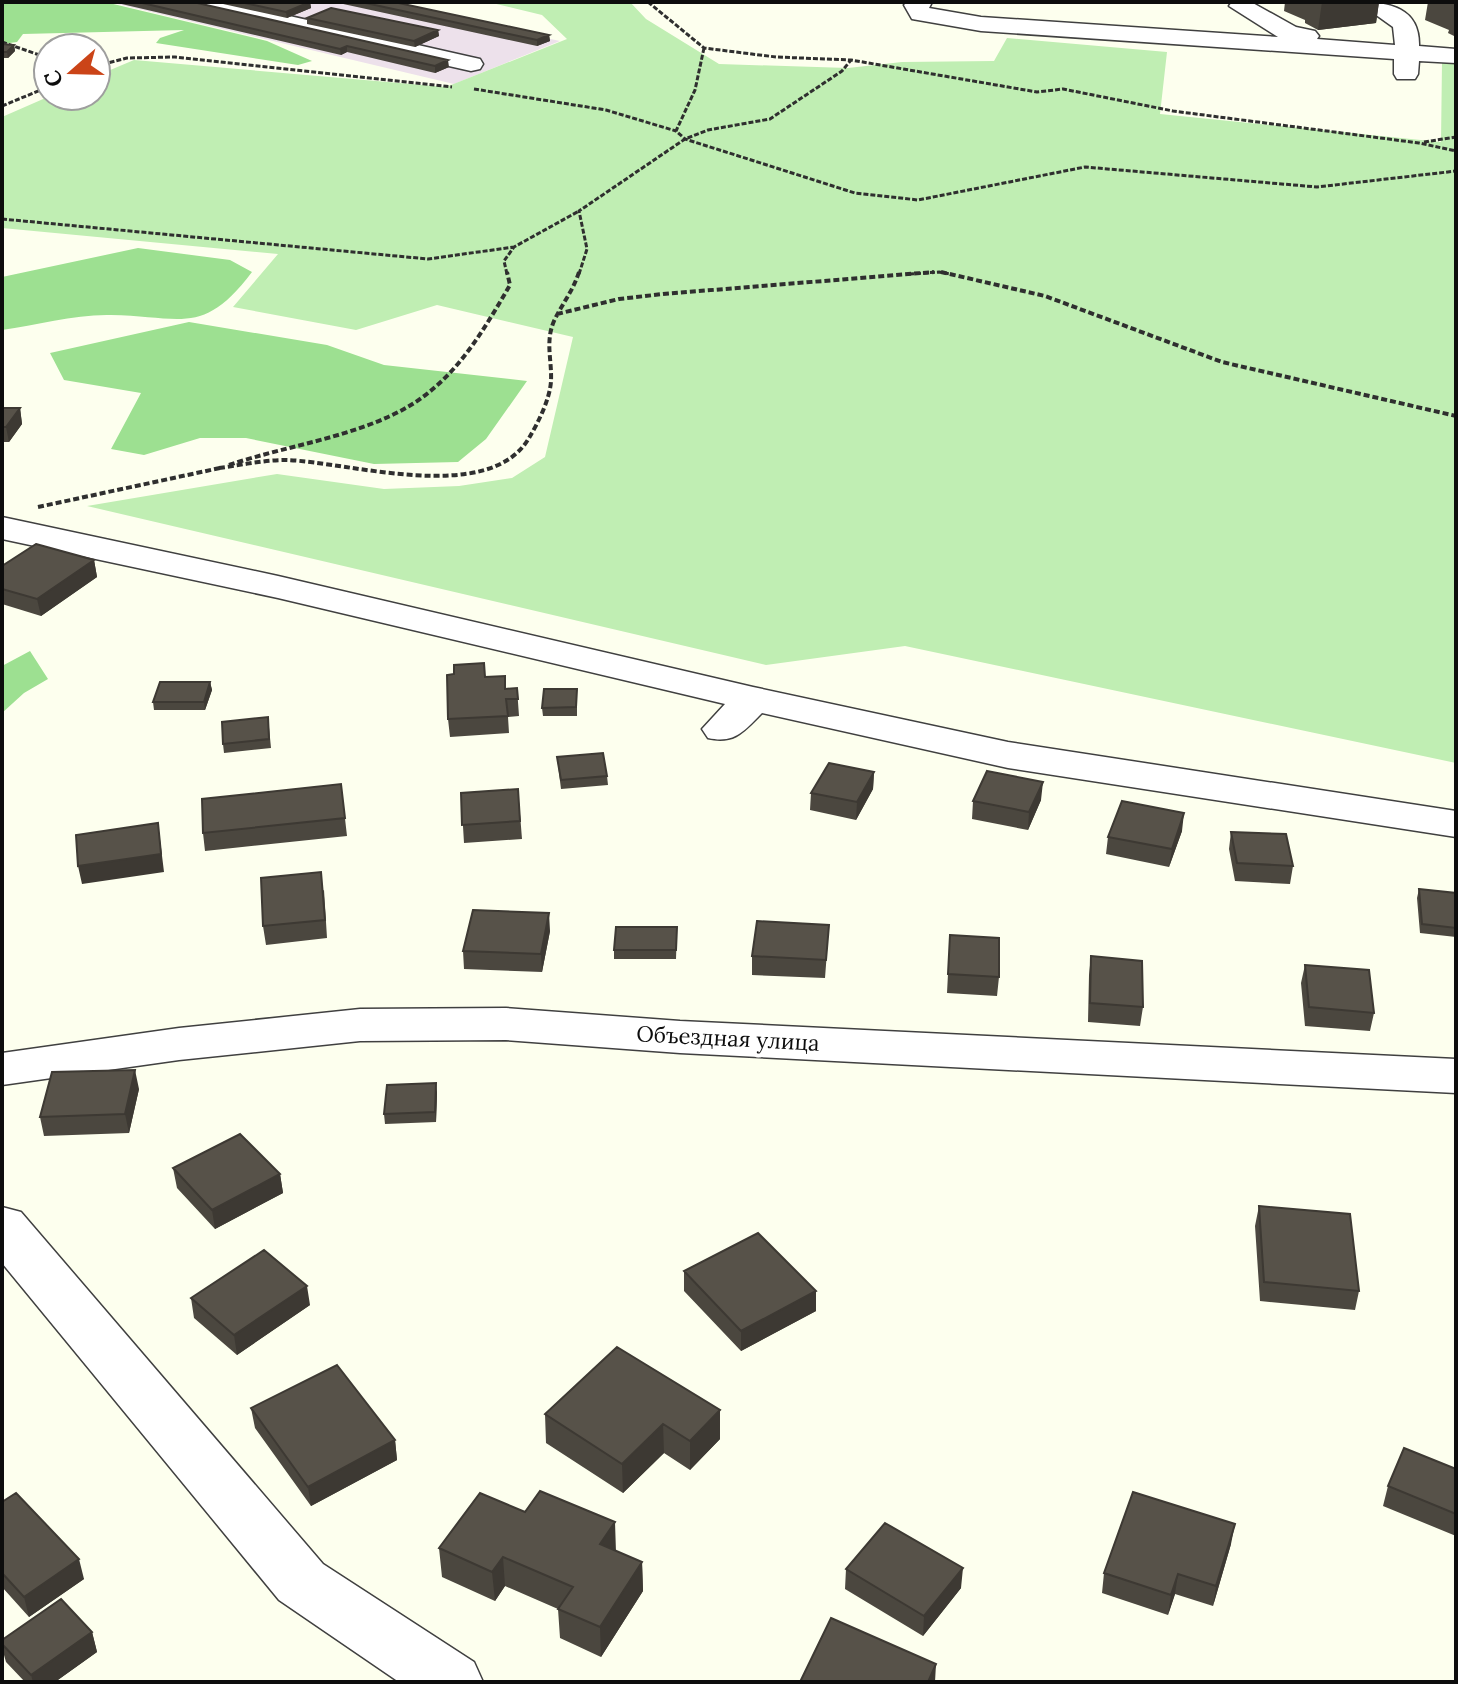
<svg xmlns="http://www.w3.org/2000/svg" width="1458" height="1684" font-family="Lora,serif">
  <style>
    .industrial { fill: #ede1eb }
    .green { fill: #c0eeb3 }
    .forest { fill: #9de091 }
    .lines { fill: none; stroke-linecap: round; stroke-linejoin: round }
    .minor-casing { stroke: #404040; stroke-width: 3 }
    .path-far1 { stroke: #2f2f2f; stroke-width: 3; stroke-dasharray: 5 2; stroke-linecap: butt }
    .path { stroke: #2f2f2f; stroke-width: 4; stroke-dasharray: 6 3; stroke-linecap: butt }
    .minor { fill: #fff; fill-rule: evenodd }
    .wall { fill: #4b473f }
    .shaded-wall { fill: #3d3933 }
    .building { fill: #575249; stroke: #3d3933; stroke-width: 2 }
    .labels { text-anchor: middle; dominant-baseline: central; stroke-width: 8; stroke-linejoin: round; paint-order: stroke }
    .street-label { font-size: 22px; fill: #0d0d0d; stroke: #fff }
  </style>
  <rect width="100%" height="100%" fill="#fdffee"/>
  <path class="industrial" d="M109,2H376L560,41L454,84Z"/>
  <path class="green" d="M488,2H630L646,19L719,64L848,68L902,62L994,61L1007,38L1167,52L1160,114L1441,142L1442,62L1456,63V763L905,646L766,665L87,506L277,474L384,489L459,486L512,478L545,457L573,337L437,305L356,330L233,307L278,254L2,228V117L50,96H96V76L134,60L446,87L567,39L542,15Z"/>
  <path class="forest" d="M2,2H105L267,41L312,61L298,65L156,43L160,38L184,30L23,34L17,42L2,44Z
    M138,248L230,260L252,272C203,337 181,316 111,315C76,314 37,325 2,330V277Z
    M189,322L327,345L384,365L527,381L486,439L458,462L374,464L246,438H200L144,455L111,449L141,393L64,380L50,353Z
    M30,651L48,679L24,693L2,713V666Z"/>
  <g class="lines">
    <defs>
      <path id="minor" d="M185,2H228L471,57L480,59L483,64L480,69L471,71L197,9L189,7Z
        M907,2H932L929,8L981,17L1278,37L1229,6L1232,2H1251L1296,27L1315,31L1319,36L1317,39L1395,45L1393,27L1358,2C1390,2 1420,8 1419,46L1456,49V63L1419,61L1418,74L1415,79H1397L1394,74V59L981,31L912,19L904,5Z
        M2,517L278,576L753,687L1008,742L1456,811V837L1008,768L762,713C744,731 735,744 708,738L702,729L725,704L278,598L2,539Z
        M506,1008L680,1021L1456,1059V1093L680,1053L506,1040L360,1041L179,1060L2,1085V1053L179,1028L360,1009Z
        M2,1207L21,1212L323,1564L474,1662L483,1682H399L279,1600L2,1263Z"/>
    </defs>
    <use href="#minor" class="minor-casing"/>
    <path class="path-far1" d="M648,2L704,48L776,57L851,60L1037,92L1063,89L1173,111L1419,143L1456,151
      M2,42L48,58
      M704,48L695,90L676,131L685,139L855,193L918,200L1085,167L1317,187L1456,171
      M96,66L127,58L175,57L452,87
      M474,89L606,110L676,131
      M2,106L48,87
      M1424,142L1456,137
      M2,219L428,259L514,247
      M507,274L504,261L514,247L579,211
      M579,274L587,249L579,211L685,139L708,130L770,119L842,71L851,60
      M909,274L939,272L950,274"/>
    <path class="path" d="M941,272L1045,296L1222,362L1456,416
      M557,314L619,299L663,294L934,272
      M229,465C293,443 383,434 434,388C466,361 489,321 510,285L507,272
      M219,468C241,465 264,460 286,460C350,462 489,506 529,438C538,423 550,399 551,381C552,360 545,342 554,321C562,304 573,291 579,272
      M38,507L220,468"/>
    <use href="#minor" class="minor"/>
  </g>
  <path class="wall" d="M113,2H193L449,67L435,73L347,52L341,55Z
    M214,2H310L311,8L287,18Z
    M334,2H394L549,35L550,41L537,46Z
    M1285,2H1379L1376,23L1318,30L1305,23V20L1284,11Z
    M1428,2H1456V37L1448,33L1449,30L1425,20Z
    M307,18L438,30L439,36L415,47L307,24Z
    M2,44L14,45L15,51L8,58H2Z
    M2,408H20L22,424L9,442H2Z
    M94,560L97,577L41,616L2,604V566Z
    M485,677L505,689L517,688L519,716L508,717L509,733L450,737L448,719Z
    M210,682L212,690L205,710H154L153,702Z
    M577,689V716H543L542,708Z
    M268,717L271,748L224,753L223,744Z
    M557,757L607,776L608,785L561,789Z
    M874,772L873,789L856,820L810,810L811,793Z
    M341,784L347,836L205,851L203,833Z
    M518,789L522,839L464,843L461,793Z
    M1041,800L1028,830L972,819L973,801Z
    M1182,831L1169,867L1106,854L1108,837Z
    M1231,832L1293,866L1290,884L1235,881L1229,849Z
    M1419,889L1456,893V937L1420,933L1417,898Z
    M324,890L327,938L266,945L263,926Z
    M829,925L825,978L752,975V956Z
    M677,927L676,959H614V950Z
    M550,931L542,972L464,969L463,951Z
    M950,935L999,977L997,996L947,993Z
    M1091,956L1143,1007L1140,1026L1088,1022L1089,975Z
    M1305,965L1374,1013L1370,1031L1305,1026L1301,983Z
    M139,1089L129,1133L44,1136L40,1117Z
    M437,1092L436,1122L385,1124L384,1114Z
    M173,1168L280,1174L283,1193L215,1229L177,1188Z
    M1259,1206L1359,1291L1355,1310L1260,1301L1255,1226Z
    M684,1271L816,1291V1311L741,1351L684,1291Z
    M191,1298L310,1305L237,1355L194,1318Z
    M617,1347L720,1439L690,1470L664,1453L623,1493L546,1443L545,1414Z
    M251,1408L395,1440L397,1460L311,1506L255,1428Z
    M1456,1469V1536L1383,1506L1388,1486Z
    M2,1502L84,1579L29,1617L2,1587Z
    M1231,1544L1213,1606L1175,1594L1168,1615L1102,1593L1104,1573Z
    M439,1548L616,1551L642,1562L643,1591L601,1657L560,1638L558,1609L505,1586L495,1601L442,1577Z
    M846,1569L961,1588L923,1636L845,1589Z
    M92,1632L97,1652L55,1682H25L6,1662L2,1648V1640Z"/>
  <path class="shaded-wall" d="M310,2L311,8L287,18L286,12Z
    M1322,2H1379L1376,23L1318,30Z
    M438,30L439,36L415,47L414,41Z
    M549,35L550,41L537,46V40Z
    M14,45L15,51L8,58L7,52Z
    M347,46V52L341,55L340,49Z
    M448,60L449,67L435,73V66Z
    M20,408L22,424L9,442L6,427Z
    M94,560L97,577L41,616L37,599Z
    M210,682L212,690L205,710L204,702Z
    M874,772L873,789L856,820L857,802Z
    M1043,782L1041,800L1028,830L1029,812Z
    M1184,813L1182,831L1169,867L1172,849Z
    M158,823L164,872L82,884L78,866Z
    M549,913L550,931L542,972L541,954Z
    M135,1070L139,1089L129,1133L125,1114Z
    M436,1083L437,1092L436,1122L435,1112Z
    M280,1174L283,1193L215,1229L212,1210Z
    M307,1286L310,1305L237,1355L234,1335Z
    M816,1291V1311L741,1351V1331Z
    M720,1410V1439L690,1470V1441Z
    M663,1424L664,1453L623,1493L622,1464Z
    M395,1440L397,1460L311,1506L308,1487Z
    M615,1522L616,1552L600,1544Z
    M1235,1524L1231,1544L1213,1606L1216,1586Z
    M503,1557L505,1586L495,1601L492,1572Z
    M79,1559L84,1579L29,1617L24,1597Z
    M642,1562L643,1591L601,1657L600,1627Z
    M963,1568L961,1588L923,1636L924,1616Z
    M1178,1574L1175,1594L1168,1615L1171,1595Z
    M92,1632L97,1652L55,1682H33L31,1675Z
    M936,1664L935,1682H928Z"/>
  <path class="building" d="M138,2H193L448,60L435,66L347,46L340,49Z
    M240,2H310L286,12Z
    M361,2H394L549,35L537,40Z
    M331,8L438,30L414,41L307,18Z
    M2,44L14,45L7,52H2Z
    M2,408H20L6,427H2Z
    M36,544L94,560L37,599L2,589V566Z
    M484,663L485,677L505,676V689L517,688L518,699H506L508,716L448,719L447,675L454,674V665Z
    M160,682H210L204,702H153Z
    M544,689H577L576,707L542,708Z
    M268,717L269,739L223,744L222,722Z
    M603,753L607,776L561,780L557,757Z
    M829,763L874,772L857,802L811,793Z
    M987,771L1043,782L1029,812L973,801Z
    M341,784L345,818L203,833L202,799Z
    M518,789L520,821L462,825L461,793Z
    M1122,801L1184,813L1172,849L1108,837Z
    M158,823L161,854L78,866L76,835Z
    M1231,832L1286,834L1293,866L1237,863Z
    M321,872L325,920L263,926L261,878Z
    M1419,889L1456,893V928L1422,924Z
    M473,910L549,913L541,954L463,951Z
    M757,921L829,925L826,960L752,956Z
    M616,927H677L676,950H614Z
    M950,935L999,938V977L948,974Z
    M1091,956L1142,961L1143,1007L1090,1003Z
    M1305,965L1369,970L1374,1013L1309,1007Z
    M135,1070L125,1114L40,1117L52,1072Z
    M436,1083L435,1112L384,1114L387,1085Z
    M240,1134L280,1174L212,1210L173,1168Z
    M1259,1206L1350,1214L1359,1291L1264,1282Z
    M758,1233L816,1291L741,1331L684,1271Z
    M264,1250L307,1286L234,1335L191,1298Z
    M617,1347L720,1410L690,1441L663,1424L622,1464L545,1414Z
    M337,1365L395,1440L308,1487L251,1408Z
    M1404,1448L1456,1469V1514L1388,1486Z
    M540,1491L615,1522L600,1544L642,1562L600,1627L558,1609L573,1587L503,1557L492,1572L439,1548L480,1493L525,1512Z
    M1133,1492L1235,1524L1216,1586L1178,1574L1171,1595L1104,1573Z
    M16,1493L79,1559L24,1597L2,1573V1502Z
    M885,1523L963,1568L924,1616L846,1569Z
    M61,1599L92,1632L31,1675L2,1644V1640Z
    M831,1618L936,1664L928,1682H800Z"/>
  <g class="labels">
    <g class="street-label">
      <text transform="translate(728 1038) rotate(3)">Объездная улица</text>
    </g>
  </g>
  <rect width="1458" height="1684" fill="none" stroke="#0d0d0d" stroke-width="8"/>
  <g transform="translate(72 72) rotate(250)"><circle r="38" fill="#ffffff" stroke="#9e9e9e" stroke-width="2"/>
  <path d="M0-6L14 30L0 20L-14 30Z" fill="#cb4418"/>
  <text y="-12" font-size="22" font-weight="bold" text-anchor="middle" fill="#0d0d0d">С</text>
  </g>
</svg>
